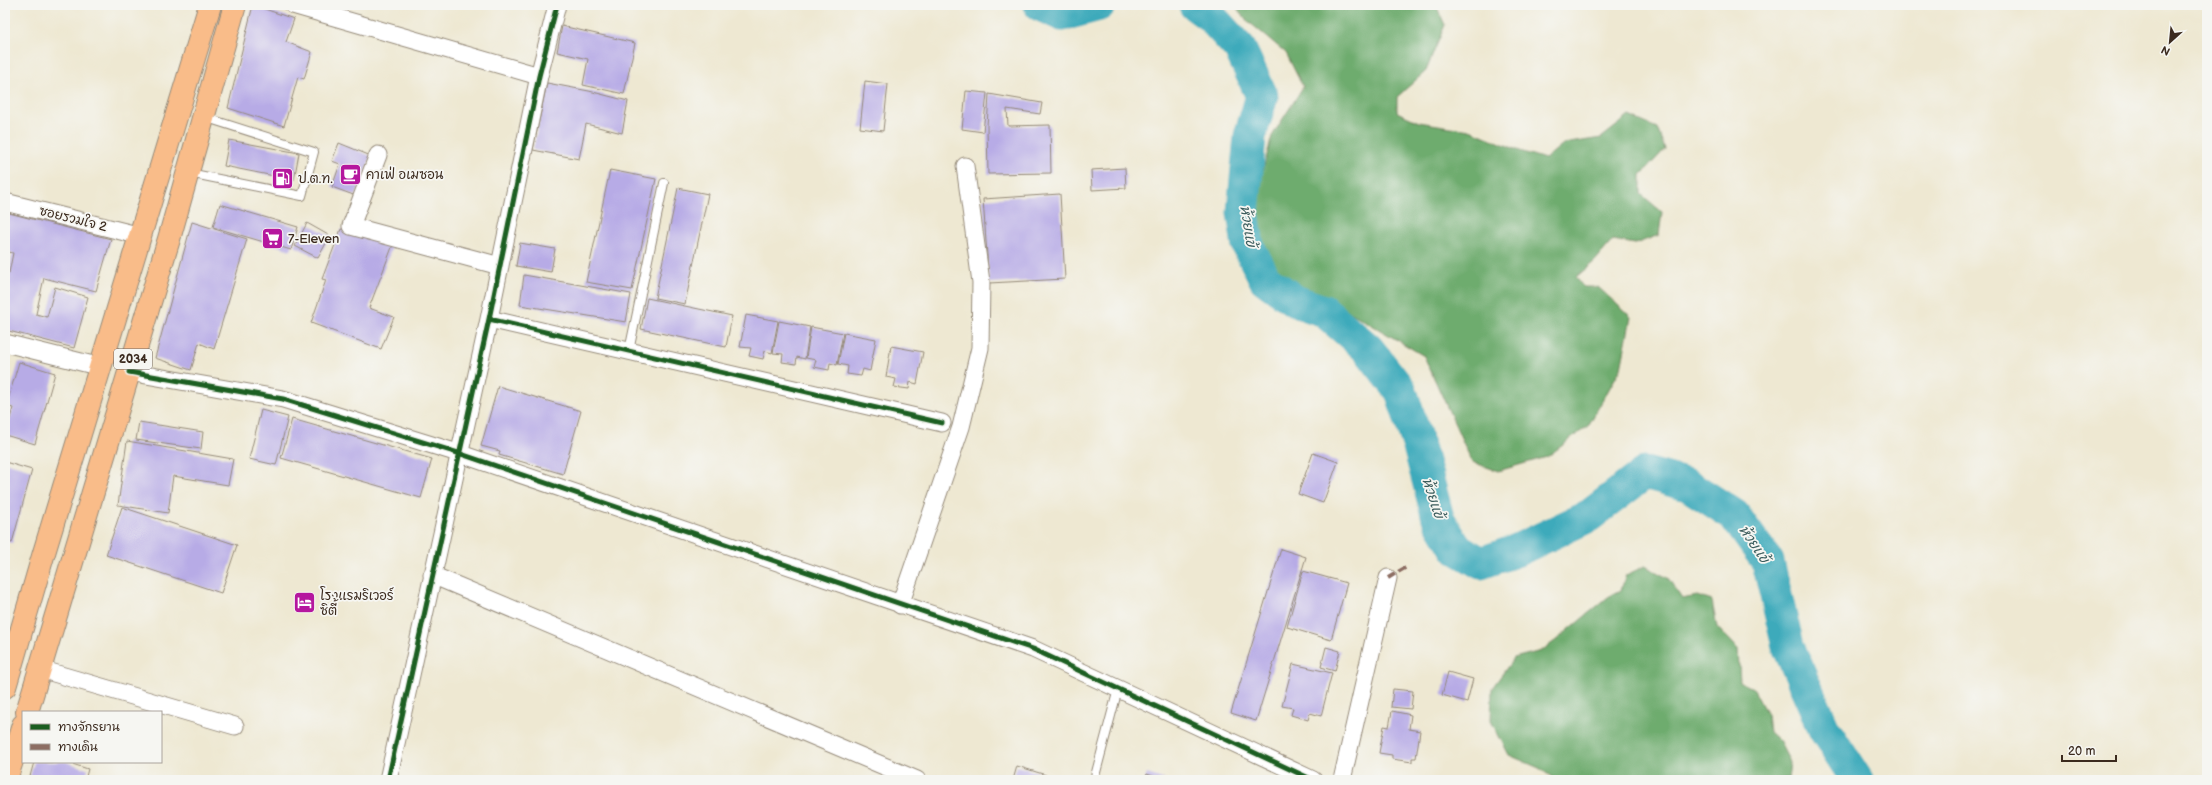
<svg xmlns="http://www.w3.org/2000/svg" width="2212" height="785" font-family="'Balsamiq Sans','Playpen Sans Thai',sans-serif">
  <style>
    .forest { fill: #6eac6e; stroke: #546b46 }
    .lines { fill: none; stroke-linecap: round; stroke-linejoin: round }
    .river { stroke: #3daabb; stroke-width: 33 }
    .building { fill: #b7abe6 }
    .service-casing { stroke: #948978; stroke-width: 10 }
    .minor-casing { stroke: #948978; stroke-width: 19 }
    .primary-casing { stroke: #948978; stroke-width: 24 }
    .service { stroke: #fff; stroke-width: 8 }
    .minor { stroke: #fff; stroke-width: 17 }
    .primary { stroke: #f9bc89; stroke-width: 22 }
    .quiet { stroke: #8d6e63; stroke-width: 4; stroke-dasharray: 8 4; stroke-linecap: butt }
    .cycleway-casing { stroke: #f6f6f2; stroke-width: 8 }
    .cycleway { stroke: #1b5e20; stroke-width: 5 }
    .labels { text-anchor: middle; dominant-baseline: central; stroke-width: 3.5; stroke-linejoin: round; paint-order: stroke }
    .shield { fill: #f6f6f2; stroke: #73675e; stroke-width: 1 }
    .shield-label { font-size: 12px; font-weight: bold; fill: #3b2a1e }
    .poi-label { font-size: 13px; fill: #3b2a1e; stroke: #f6f6f2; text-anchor: start }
    .street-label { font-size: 13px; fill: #3b2a1e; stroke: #f6f6f2 }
    .water-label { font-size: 14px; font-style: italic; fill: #3c5d5d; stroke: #f6f6f2 }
  </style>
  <rect width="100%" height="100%" fill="#f6f6f2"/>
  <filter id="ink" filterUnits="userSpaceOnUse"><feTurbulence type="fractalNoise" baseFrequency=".025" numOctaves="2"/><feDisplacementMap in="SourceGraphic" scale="8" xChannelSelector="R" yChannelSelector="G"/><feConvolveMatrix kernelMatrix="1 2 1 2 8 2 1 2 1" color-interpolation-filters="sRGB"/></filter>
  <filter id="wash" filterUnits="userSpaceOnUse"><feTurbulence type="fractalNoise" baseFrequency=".012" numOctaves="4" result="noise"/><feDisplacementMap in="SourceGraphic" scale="16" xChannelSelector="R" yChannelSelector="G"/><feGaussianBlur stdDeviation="0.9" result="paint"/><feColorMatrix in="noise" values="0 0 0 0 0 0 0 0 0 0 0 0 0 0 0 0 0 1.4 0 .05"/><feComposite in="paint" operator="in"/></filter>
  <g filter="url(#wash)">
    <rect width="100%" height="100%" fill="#eee8d2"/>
    <path class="forest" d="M1235,5H1304L1351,8L1358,5H1436L1445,25L1426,71L1397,97V112L1419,122L1470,130L1520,151L1545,159L1563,144L1601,138L1629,116L1657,128L1665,149L1641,175V194L1662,212L1659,235L1635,244L1613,240L1595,261L1576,277L1583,287H1598L1631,317L1621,368L1588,426L1547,457L1498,471L1472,462L1424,356L1338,305L1307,294L1279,276L1260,245L1258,188L1272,136L1303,87L1286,53L1243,17Z
      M1645,566L1668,578L1682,599L1697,596L1712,601L1717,627L1738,650L1740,681L1754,690L1767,715L1769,732L1779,741L1790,762L1788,780H1556L1539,768L1509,755L1491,721L1492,688L1514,658L1541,651L1555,641L1608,597L1621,590L1626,575Z"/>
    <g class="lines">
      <path class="river" d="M1040,5L1062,15L1099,5
        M1195,5L1210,16L1240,49L1262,96L1250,136L1243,212L1248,246L1265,279L1295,301L1324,311L1368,349L1401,391L1420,450L1438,518L1456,548L1481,563L1515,551L1589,516L1645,473L1688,485L1734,515L1768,562L1788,646L1824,729L1857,780"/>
    </g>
    <g id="blocks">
      <path class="building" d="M253,5L294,19L286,42L312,52L304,79L298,77L284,126L228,108Z
        M562,26L635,43L624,94L583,85L588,59L557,52Z
        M865,81L888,84L883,131L860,128Z
        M547,83L589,91L628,101L622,133L586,124L579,159L533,150Z
        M966,91L987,93L983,132L962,129Z
        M989,94L1042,103L1040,114L1007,109L1008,126L1050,125L1051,173L988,174L987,126Z
        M229,140L299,153L294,180L224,166Z
        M339,143L371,156L356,196L332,187L340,164L332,161Z
        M1125,168L1126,188L1092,190L1091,170Z
        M610,170L656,179L632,290L586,282Z
        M678,188L708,194L685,304L655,298Z
        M1060,194L1065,279L989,283L983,199Z
        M220,204L298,227L291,250L213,227Z
        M5,212L111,239L96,291L44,278L36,314L47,317L55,287L88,297L74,348L5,330V272L9,273L13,253L5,251Z
        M192,222L247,239L214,349L199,343L191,370L155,358Z
        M307,223L330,236L318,258L295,246Z
        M341,229L394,242L369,308L394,317L381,349L311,323L326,280L322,279Z
        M520,243L555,249L551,272L516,266Z
        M524,275L631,294L626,322L520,305Z
        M647,298L732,316L726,347L641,329Z
        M746,315L778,321L772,353L765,351L763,359L749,356L751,348L740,347Z
        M779,321L810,327L805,359L797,357L796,364L782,362L783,354L773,353Z
        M811,327L843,333L837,365L830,363L829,370L814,367L816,360L806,358Z
        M844,333L876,339L870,371L863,369L861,376L847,374L848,366L838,364Z
        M891,346L923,352L917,384L910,382L909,389L894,387L896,379L886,377Z
        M19,362L55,373L35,444L5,435L13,408L6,406Z
        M498,386L581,411L563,474L499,455L500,451L481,446Z
        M261,410L288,417L276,465L249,459Z
        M292,419L432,459L421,498L281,458Z
        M139,422L203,432L201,449L136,440Z
        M127,441L233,459L228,485L173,476L168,513L118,505Z
        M1313,453L1338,462L1323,503L1298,494Z
        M5,462L32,470L12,543L5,541Z
        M122,507L237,545L221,593L106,555Z
        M1281,549L1306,557L1256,721L1231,713Z
        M1303,571L1347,583L1331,640L1287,627Z
        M1326,647L1340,651L1335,671L1321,667Z
        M1293,664L1332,673L1321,716L1310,713L1308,720L1291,715L1293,708L1282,706Z
        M1448,672L1473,679L1467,702L1442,695Z
        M1393,689L1413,691L1411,709L1391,707Z
        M1392,711L1411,715L1409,729L1420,731L1416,758H1412V762L1392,759V755L1379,753L1384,726L1389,727Z
        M34,762H66L88,769L85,780H29Z
        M1017,766L1046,775L1045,780H1013Z
        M1147,774L1165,780H1145Z"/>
    </g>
  </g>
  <g filter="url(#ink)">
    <use href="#blocks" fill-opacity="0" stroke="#948978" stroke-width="1"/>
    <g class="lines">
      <defs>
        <path id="service" d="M189,173L302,196L314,152L204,117
          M629,351L664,183
          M1094,780L1118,689"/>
        <path id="minor" d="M293,5L539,76
          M378,155L351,226L500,266
          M5,202L141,236
          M489,319L942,423
          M5,343L101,367
          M129,372L283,399L458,453L1033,649L1313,780
          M432,575L917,780
          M900,605L961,427L980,348L981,282L965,166
          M40,669L235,726
          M388,780L489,319L539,76L557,5
          M1342,780L1388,578"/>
        <path id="primary" d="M5,687L43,556L210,5
          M27,712L169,239L235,5
          M6,780L23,725"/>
      </defs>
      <use href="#service" class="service-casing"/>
      <use href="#minor" class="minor-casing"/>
      <use href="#primary" class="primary-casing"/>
      <use href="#service" class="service"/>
      <use href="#minor" class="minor"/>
      <use href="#primary" class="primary"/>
      <path class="quiet" d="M1388,578L1408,566"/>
      <defs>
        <path id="cycleway" d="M489,319L942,423
          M129,372L283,399L458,453L1033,649L1313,780
          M388,780L489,319L539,76L557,5"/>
      </defs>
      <use href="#cycleway" class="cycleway-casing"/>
      <use href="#cycleway" class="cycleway"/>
    </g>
  </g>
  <defs>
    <symbol id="cafe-square" viewBox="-11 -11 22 22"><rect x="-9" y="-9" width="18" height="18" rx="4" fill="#b5179e" stroke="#f6f6f2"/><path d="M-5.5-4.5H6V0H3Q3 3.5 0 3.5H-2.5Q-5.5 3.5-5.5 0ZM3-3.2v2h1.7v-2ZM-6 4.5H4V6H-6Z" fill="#fff"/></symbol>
    <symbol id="fuel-square" viewBox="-11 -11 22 22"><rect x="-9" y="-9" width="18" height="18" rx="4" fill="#b5179e" stroke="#f6f6f2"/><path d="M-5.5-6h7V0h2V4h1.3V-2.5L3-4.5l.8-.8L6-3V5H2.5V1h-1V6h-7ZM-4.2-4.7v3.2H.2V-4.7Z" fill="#fff"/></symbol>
    <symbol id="supermarket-square" viewBox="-11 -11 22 22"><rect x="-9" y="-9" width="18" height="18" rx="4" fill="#b5179e" stroke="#f6f6f2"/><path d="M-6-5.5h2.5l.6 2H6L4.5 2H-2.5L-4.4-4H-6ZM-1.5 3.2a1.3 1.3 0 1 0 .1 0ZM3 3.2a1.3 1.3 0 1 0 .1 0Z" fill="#fff"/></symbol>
    <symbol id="hotel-square" viewBox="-11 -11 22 22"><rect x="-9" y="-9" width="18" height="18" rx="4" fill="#b5179e" stroke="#f6f6f2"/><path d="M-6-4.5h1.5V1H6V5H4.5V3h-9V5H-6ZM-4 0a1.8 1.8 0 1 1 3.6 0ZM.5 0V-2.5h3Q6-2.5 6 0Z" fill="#fff"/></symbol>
  </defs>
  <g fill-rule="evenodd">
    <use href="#cafe-square" x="338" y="162" width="25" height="25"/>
    <use href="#fuel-square" x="270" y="166" width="25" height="25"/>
    <use href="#supermarket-square" x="260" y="226" width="25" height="25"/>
    <use href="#hotel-square" x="292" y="590" width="25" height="25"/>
  </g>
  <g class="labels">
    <rect class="shield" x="114" y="349" width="38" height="20" rx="3"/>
    <g class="shield-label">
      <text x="133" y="359">2034</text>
    </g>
    <g class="poi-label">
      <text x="366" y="175">คาเฟ่ อเมซอน</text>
      <text x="298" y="179">ป.ต.ท.</text>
      <text x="288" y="239">7-Eleven</text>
      <text x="320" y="596">โรงแรมริเวอร์<tspan x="320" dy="15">ซิตี้</tspan></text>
    </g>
    <g class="street-label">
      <text transform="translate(73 219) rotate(14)">ซอยรวมใจ 2</text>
    </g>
    <g class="water-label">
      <text transform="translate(1248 226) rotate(81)">ห้วยแข้</text>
      <text transform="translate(1433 498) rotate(72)">ห้วยแข้</text>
      <text transform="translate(1754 544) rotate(56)">ห้วยแข้</text>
    </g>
  </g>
  <rect width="2212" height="785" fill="none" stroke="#f6f6f2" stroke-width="20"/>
  <rect x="22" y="711" width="140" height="52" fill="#f6f6f2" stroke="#aba49d"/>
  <rect x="30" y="724" width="20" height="6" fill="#1b5e20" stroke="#aba49d"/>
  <text x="58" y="731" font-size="12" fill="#3b2a1e">ทางจักรยาน</text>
  <rect x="30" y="744" width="20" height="6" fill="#8d6e63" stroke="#aba49d"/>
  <text x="58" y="751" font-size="12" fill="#3b2a1e">ทางเดิน</text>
  <g transform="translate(2170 42) rotate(207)" stroke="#f6f6f2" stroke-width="3" paint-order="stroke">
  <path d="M0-3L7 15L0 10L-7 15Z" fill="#3b2a1e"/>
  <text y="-6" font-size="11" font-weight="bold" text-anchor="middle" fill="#3b2a1e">N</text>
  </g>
  <path d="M2062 755v6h54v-6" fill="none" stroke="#3b2a1e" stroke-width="2"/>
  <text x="2068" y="755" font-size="12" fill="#3b2a1e" stroke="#f6f6f2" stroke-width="3" paint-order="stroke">20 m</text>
</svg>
